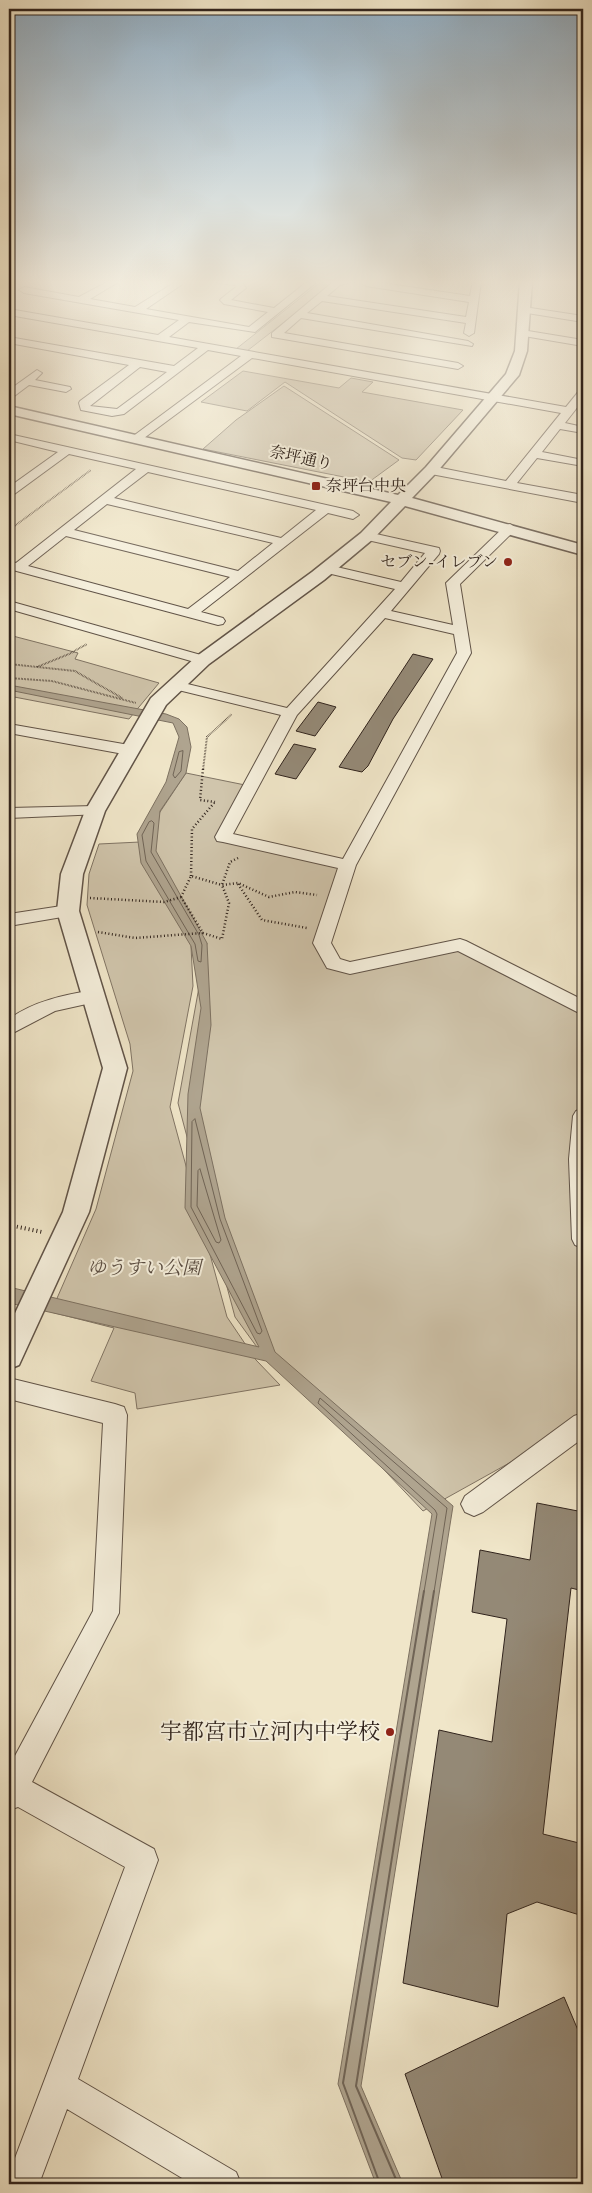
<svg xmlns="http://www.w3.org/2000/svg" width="592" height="2193" font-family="'IM FELL Double Pica','Noto Serif JP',serif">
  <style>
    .green { fill: #d0c5ac; stroke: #807464 }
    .water { fill: #afa48f; stroke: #7d7161 }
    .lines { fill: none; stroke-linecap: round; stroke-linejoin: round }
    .shore-far1 { stroke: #706456; stroke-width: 1 }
    .shore { stroke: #706456; stroke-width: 2 }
    .building { fill: #948976; stroke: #31241d }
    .minor-casing { stroke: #615448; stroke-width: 2 }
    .tertiary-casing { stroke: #615448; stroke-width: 3 }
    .path-far2 { stroke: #31241d; stroke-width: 2; stroke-dasharray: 0.5 1; stroke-linecap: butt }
    .path-far1 { stroke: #31241d; stroke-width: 2.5; stroke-dasharray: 1 2.5; stroke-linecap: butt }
    .path { stroke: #31241d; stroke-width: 4; stroke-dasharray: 1 3; stroke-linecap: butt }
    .minor { fill: #f5efdc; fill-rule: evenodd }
    .tertiary { fill: #f5efdc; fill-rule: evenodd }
    .poi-dot { fill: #8f2418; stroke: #f5efdc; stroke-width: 2 }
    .labels { text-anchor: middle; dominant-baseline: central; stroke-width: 4; stroke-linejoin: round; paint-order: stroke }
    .far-street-label { font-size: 16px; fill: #31241d; stroke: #f5efdc }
    .far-poi-label { font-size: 16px; fill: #31241d; stroke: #f5efdc; text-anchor: start }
    .park-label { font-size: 19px; font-style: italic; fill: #594c41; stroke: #f5efdc }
    .near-poi-label { font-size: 22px; fill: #31241d; stroke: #f5efdc; text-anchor: end }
  </style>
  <rect width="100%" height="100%" fill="#f0e6c9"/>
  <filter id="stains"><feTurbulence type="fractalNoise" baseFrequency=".004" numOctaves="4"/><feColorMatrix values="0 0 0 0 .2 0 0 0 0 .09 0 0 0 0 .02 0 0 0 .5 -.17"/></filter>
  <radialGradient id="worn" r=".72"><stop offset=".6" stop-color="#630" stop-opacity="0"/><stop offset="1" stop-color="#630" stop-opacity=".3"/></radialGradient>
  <path class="green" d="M322,281H337L247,351L236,349Z
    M243,371L339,388L351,378L373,382L362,392L463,410L416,460L402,458L285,382L247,411L201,402Z
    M284,386L399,460L369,482L203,449L236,420Z
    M9,635L78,653L75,659L159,683L129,719L9,696Z
    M186,773L250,786L223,836L348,865L326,932L333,964L350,968L460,945L583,1008V1116L579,1159L583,1247V1422L423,1511L335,1418L262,1354L235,1317L178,1103L207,943L191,946L193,986L170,1107L227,1317L256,1360L280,1385L137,1409L135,1393L91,1381L114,1328L51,1312L96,1209L133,1071L130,1044L87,905L89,874L99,844L140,842Z"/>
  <path class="water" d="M9,685L166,714L179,719L187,727L191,747L186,773L160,811L156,851L207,943L211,1025L200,1108L225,1218L275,1352L453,1506L361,2086L403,2184H376L338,2084L432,1514L266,1361L9,1303V1287L259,1347L185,1208L188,1094L201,1008L191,946L141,863L137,834L166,782L179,737L173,723L9,690Z"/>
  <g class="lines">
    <path class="shore-far1" d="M183,751L181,771L175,778L173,775L179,752Z
      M152,821L154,823L151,852L199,935L202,945L201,962L198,961L195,944L146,861L142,835L149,822Z
      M195,1119L220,1219L262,1331L260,1334L257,1333L191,1207L192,1122Z
      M200,1169L221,1240L219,1243L216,1242L197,1206L198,1171Z
      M424,1592L437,1514L435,1510L318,1403L320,1398L447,1508L434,1592"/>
    <path class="shore" d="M380,2184L343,2083L424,1591
      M398,2184L356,2086L434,1591"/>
  </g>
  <path class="building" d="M413,654L433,659L393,719L368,766L362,772L339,767Z
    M318,702L336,707L315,736L296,731Z
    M294,744L316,749L296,779L275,774Z
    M537,1503L583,1512V1591L571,1588L543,1834L583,1844V1916L537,1902L507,1914L498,2007L403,1983L439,1730L492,1742L507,1619L472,1612L480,1550L530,1560Z
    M564,1997L583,2042V2184H444L405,2074Z"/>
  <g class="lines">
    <defs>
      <path id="minor" d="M109,281H120L90,299L135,307L177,281H187L146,309L249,327L268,312L224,304L220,300L222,298L236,287L235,285L218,283L217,281H241L246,288L231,300L274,308L308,281H318L255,332L189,322L169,337L566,407L579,391L583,390V400L565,423L583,427V433L560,429L542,452L583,460V466L537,458L517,483L583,495V503L431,474L425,470L431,466L506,481L561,413L252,358L140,441H132L130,439L132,437L241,356L208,350L124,414L112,416L81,410L79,403L80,401L129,365L9,343V337L174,366L198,348L9,315V309L158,335L179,320L24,293L19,290L24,287L79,297ZM140,367L167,372L117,409L90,406Z
        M334,281H355L340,285L327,296L466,317L469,302L366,286L361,283L363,281H369L470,296L473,281H481L474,333L469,336L464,333L466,323L322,301L307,313L468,341L473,344L472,346L301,318L284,333L458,363L463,366L458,369L272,337V333Z
        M524,307L583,316V322L521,312L519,310Z
        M522,330L583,340V346L518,335L517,333Z
        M37,370L42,373L35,380L70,387L71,389L66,392L29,385L13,397L9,398V390Z
        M9,434L353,511L359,515L353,519L328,513L201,612L223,618L225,621L223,624L218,625L9,569V561L16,563L136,469L69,454L13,495L9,496V487L58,452L9,440ZM148,472L316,510L281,538L114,498ZM107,504L273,543L238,571L74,530ZM66,536L230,577L188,609L28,566Z
        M510,524L516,528L514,531L460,584L471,653L356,865L331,943L340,959L350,962L460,939L466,941L583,1000V1015L458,951L350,974L327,968L313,943L338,868L223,842L217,841L215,837L281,715L170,688L168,685L170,682L175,681L287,708L395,589L323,572L321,569L323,566L328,565L401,582L425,553L363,539L361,536L363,533L367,532L439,548L440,551L439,554L391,611L453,625L446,583L506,525ZM385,618L454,634L457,653L343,859L233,834L297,715Z
        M9,601L208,657L210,660L208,663H198L9,609Z
        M9,724L129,745L134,747L137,750L134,753L129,755L9,733Z
        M95,806L101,808L103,811L101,814L9,818V808Z
        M68,905L74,907L77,911L74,915L9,926V914Z
        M93,990L100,991L102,996L100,1001L55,1011L9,1035V1019C34,1001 64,995 93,990Z
        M583,1108V1248L575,1245L572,1239L569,1159L573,1116L576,1111Z
        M9,1378L115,1404L124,1407L127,1415L119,1613L32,1782L154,1849L158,1860L78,2079L236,2172L241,2184H192L67,2109L39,2184H9V2174L125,1867L18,1807L9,1810V1767L93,1611L103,1423L9,1399Z
        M583,1413V1438L483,1512L474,1516L465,1512L461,1504L465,1496L574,1416Z"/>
      <path id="tertiary" d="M520,281H532L527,351L519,375L436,473L412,498L583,545V555L405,506L373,539L324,580L209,664L166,705L105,811L83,874L79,911L127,1068L89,1212L19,1365L9,1369V1326L63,1212L103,1068L57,911L61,874L85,811L151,698L197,656L312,572L361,533L391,502L9,414V406L398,495L426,467L506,374L515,351Z"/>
    </defs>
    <use href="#minor" class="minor-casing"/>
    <use href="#tertiary" class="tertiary-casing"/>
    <path class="path-far2" d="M9,530L91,470
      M9,664L75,671L122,698
      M37,667L69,654L87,644
      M9,678L52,681L136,703
      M203,770L207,737L232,714"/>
    <path class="path-far1" d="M203,769L200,800L215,802
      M191,876L192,829L214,803
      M238,884L262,920L307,928
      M181,897L203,933L222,939L229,903L222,885L230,862L238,858
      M181,897L191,876L222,885L238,883L269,897L295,892L317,895
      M90,898L164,902L181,897
      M98,932L135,938L203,933"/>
    <path class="path" d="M9,1225L42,1232"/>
    <use href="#minor" class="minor"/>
    <use href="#tertiary" class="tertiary"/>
  </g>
  <linearGradient id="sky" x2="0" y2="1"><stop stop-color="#91aec4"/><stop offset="0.48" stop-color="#f8f4e7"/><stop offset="1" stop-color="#f8f4e7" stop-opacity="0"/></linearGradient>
  <rect width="592" height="588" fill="url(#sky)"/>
  <g class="poi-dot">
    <rect x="311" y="481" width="10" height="10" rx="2.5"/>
    <circle cx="508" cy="562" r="5"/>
    <circle cx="390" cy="1732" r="5"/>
  </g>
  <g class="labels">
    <g class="far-street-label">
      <text transform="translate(301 458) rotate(12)">奈坪通り</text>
    </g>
    <g class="far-poi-label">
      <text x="326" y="486">奈坪台中央</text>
      <text x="498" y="562" text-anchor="end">セブン-イレブン</text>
    </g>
    <g class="park-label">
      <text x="144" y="1268">ゆうすい公園</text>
    </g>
    <g class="near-poi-label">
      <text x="380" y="1732">宇都宮市立河内中学校</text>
    </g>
  </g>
  <rect width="592" height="2193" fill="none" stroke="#f0e6c9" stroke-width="30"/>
  <rect x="10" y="10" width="572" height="2173" fill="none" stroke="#31241d" stroke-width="2.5"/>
  <rect x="15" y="15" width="562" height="2163" fill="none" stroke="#31241d"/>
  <rect width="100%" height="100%" filter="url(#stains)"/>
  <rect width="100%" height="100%" fill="url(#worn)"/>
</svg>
